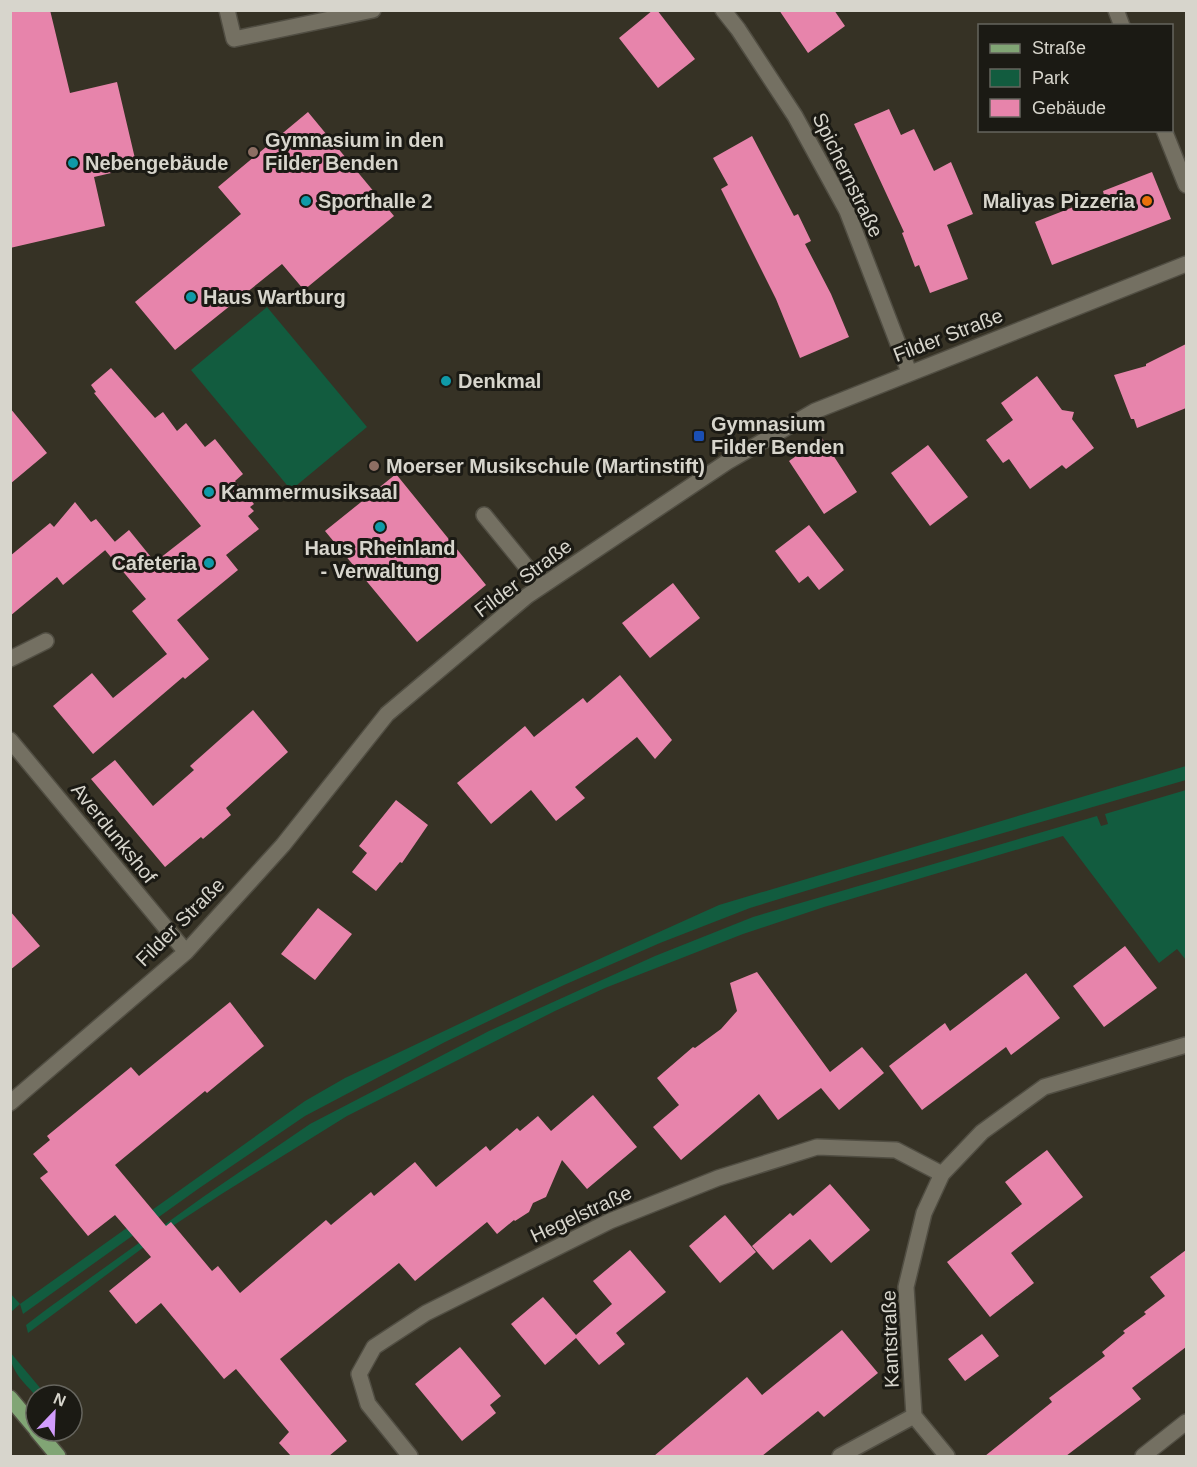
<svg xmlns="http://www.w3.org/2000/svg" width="1197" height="1467" font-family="Helvetica,sans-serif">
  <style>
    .green { fill: #125c3f }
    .building { fill: #e784ab }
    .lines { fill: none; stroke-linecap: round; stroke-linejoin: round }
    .minor-casing { stroke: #514e43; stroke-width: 18 }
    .major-casing { stroke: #514e43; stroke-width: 18 }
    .minor { stroke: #747062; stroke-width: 15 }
    .major { stroke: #81a575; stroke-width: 15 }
    .education-dot { fill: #8d6e63; stroke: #1b1a14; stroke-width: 2 }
    .culture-dot { fill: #0f9aa8; stroke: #1b1a14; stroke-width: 2 }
    .food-dot { fill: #e8710a; stroke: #1b1a14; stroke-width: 2 }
    .transit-dot { fill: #1a4fb4; stroke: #1b1a14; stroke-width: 2 }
    .labels { text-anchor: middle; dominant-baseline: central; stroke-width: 6; stroke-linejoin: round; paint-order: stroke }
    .poi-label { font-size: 20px; font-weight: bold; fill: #d7d5cc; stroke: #1b1a14; text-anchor: start }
    .street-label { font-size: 20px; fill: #d7d5cc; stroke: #1b1a14 }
  </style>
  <rect width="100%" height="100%" fill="#363225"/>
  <path class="green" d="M267,307L367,427L291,490L191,370Z
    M1186,766V780L858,875L750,908L660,943L564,985L445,1042L305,1116L198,1189L23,1314L20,1304L11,1312L10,1293L20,1304L305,1101L345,1078L535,988L719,905Z
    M1186,790V960L1177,949L1159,963L1063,836L824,907L743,934L605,988L555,1011L347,1116L220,1195L171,1227L28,1333L26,1325L47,1309L203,1197L310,1124L489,1031L655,956L753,917L1097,816L1101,826L1108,824L1105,814Z
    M10,1352L46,1395L36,1396C24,1382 10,1371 10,1352Z"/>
  <path class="building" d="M10,10H50L70,93L117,82L137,167L94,177L105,226L10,248Z
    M653,10H657L695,59L658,88L619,38Z
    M779,10H834L845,26L808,53Z
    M889,109L901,135L914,129L934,171L951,162L973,214L947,225L968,279L930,293L919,265L915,267L902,233L904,232L854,124Z
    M308,112L394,216L304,290L282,264L175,350L135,302L241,214L218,187Z
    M752,136L794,216L798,214L811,241L805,244L831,294L849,337L800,358L776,299L721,189L728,185L713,158Z
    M1152,172L1171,219L1052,265L1035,222L1104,195L1103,191Z
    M1186,344V408L1137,428L1134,419H1131L1114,375L1146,366V364Z
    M111,368L155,418L163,412L177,431L186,423L205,447L215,439L243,474L235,481L254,504L250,507L254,511L248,516L259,529L226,555L238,570L177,620L209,659L185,679L183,677L93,754L53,706L92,673L113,698L167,654L132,611L146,599L105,550L129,530L155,562L201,526L94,393L96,392L91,385Z
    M1037,376L1062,410L1074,412L1072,419L1094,448L1066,469L1062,465L1030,489L1009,459L1003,463L986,440L1013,420L1001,403Z
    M10,408L47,453L10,484Z
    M822,438L857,492L824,514L789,461Z
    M928,445L968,497L930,526L891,473Z
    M396,474L486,585L417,642L325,531Z
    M75,502L91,522L96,519L115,542L63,585L57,577L10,616V556L50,523L54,527Z
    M809,525L844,570L819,590L808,576L799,583L775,551Z
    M673,583L700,618L650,658L622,623Z
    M620,675L672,740L655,759L637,737L575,787L585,798L556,821L531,790L491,824L457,783L525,726L534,737L583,698L587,703Z
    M253,710L288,752L226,808L231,815L203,839L201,837L165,867L91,779L115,760L153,806L194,770L190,766Z
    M396,800L428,825L402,863L400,862L376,891L352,872L367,853L359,846Z
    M318,908L352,934L315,980L281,954Z
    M10,911L40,946L10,970Z
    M1125,946L1157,988L1104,1027L1073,986Z
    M757,972L830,1072L862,1047L884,1073L839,1110L821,1088L778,1120L759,1094L681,1160L653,1127L679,1105L657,1078L693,1047L695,1048L721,1029L737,1011L730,983Z
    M1026,973L1060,1018L1011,1055L1006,1047L922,1110L889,1066L945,1023L950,1031Z
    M230,1002L264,1046L207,1093L205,1091L115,1165L166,1226L171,1222L212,1271L218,1266L240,1293L326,1220L331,1225L371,1192L374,1196L415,1162L436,1187L486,1146L490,1151L517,1128L520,1131L538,1116L551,1131L593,1095L637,1147L587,1189L562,1160L546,1197L533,1203L529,1212L515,1221L514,1220L497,1234L487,1222L415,1281L399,1263L280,1359L347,1441L329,1456H291L279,1443L289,1432L236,1369L224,1379L161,1303L136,1324L109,1291L151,1257L115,1215L88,1236L40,1178L48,1172L33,1154L50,1140L47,1136L131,1067L139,1076Z
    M1047,1150L1083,1197L1011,1253L1034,1283L990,1317L947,1262L1022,1204L1005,1182Z
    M830,1184L870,1230L831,1263L810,1239L773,1270L752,1246L790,1213L793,1216Z
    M725,1215L756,1252L720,1283L689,1246Z
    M630,1250L666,1292L616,1333L625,1344L599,1365L576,1338L545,1365L511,1324L543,1297L576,1335L612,1304L593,1281Z
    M1186,1250V1347L1132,1388L1141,1399L1066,1456H985L1052,1402L1049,1398L1105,1356L1102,1352L1125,1333L1123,1331L1146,1314L1144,1312L1165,1296L1150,1277Z
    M842,1330L878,1373L824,1417L818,1411L762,1456H654L747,1377L762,1395Z
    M982,1334L999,1356L965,1381L948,1359Z
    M460,1347L501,1396L490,1405L496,1413L462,1441L415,1384Z"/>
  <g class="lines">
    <defs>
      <path id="minor" d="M227,10L234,39L373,10
        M723,10L738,29L795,116L847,211L909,372
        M1116,10L1122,26
        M1164,130L1186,185
        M484,515L542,586
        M10,659L46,641
        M10,740L186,952
        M10,1103L186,952L283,845L387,714L527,596L727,462L815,411L1186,264
        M410,1456L368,1404L359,1374L374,1347L426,1313L610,1221L718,1178L817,1147L896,1150L942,1174
        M840,1456L914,1416
        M947,1456L914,1416L906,1287L924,1213L942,1174L982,1132L1044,1087L1186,1045
        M1143,1456L1186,1422"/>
      <path id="major" d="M10,1398L36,1429
        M37,1431L58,1456"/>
    </defs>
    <use href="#minor" class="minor-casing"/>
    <use href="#major" class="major-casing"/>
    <use href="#minor" class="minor"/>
    <use href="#major" class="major"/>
  </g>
  <g class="education-dot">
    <circle cx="253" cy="152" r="6"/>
    <circle cx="374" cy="466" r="6"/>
  </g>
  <g class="culture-dot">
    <circle cx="73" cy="163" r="6"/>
    <circle cx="306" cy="201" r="6"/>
    <circle cx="191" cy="297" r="6"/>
    <circle cx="446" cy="381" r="6"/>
    <circle cx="209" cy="492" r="6"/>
    <circle cx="380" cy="527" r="6"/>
    <circle cx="209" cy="563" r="6"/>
  </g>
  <circle class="food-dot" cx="1147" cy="201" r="6"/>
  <rect class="transit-dot" x="693" y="430" width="12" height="12" rx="3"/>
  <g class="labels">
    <g class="poi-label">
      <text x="265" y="140">Gymnasium in den<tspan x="265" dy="23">Filder Benden</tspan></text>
      <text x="85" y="163">Nebengebäude</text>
      <text x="318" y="201">Sporthalle 2</text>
      <text x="1135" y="201" text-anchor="end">Maliyas Pizzeria</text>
      <text x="203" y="297">Haus Wartburg</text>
      <text x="458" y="381">Denkmal</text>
      <text x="711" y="424">Gymnasium<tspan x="711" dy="23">Filder Benden</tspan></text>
      <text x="386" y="466">Moerser Musikschule (Martinstift)</text>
      <text x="221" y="492">Kammermusiksaal</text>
      <text x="380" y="548" text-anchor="middle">Haus Rheinland<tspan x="380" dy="23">- Verwaltung</tspan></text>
      <text x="197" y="563" text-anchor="end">Cafeteria</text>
    </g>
    <g class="street-label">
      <text transform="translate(848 175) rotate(64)">Spichernstraße</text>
      <text transform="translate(948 335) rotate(-21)">Filder Straße</text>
      <text transform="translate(523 578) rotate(-37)">Filder Straße</text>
      <text transform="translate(114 833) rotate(51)">Averdunkshof</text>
      <text transform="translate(180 922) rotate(-45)">Filder Straße</text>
      <text transform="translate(581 1214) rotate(-25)">Hegelstraße</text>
      <text transform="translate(890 1339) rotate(-92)">Kantstraße</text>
    </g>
  </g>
  <rect width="1197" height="1467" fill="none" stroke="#d7d5cc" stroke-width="24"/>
  <rect x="978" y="24" width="195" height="108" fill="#1b1a14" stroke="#66655e" stroke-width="1.5"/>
  <rect x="990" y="44" width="30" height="9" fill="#81a575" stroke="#66655e" stroke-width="1.5"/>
  <text x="1032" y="54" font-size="18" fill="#d7d5cc">Straße</text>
  <rect x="990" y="69" width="30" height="18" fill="#125c3f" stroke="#66655e" stroke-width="1.5"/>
  <text x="1032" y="84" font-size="18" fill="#d7d5cc">Park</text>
  <rect x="990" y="99" width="30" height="18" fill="#e784ab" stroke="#66655e" stroke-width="1.5"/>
  <text x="1032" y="114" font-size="18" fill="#d7d5cc">Gebäude</text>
  <g transform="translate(54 1413) rotate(23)"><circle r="28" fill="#1b1a14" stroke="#66655e" stroke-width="1.5"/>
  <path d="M0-4.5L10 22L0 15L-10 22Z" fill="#d29cfd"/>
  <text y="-9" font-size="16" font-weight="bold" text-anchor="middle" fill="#d7d5cc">N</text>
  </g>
</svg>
